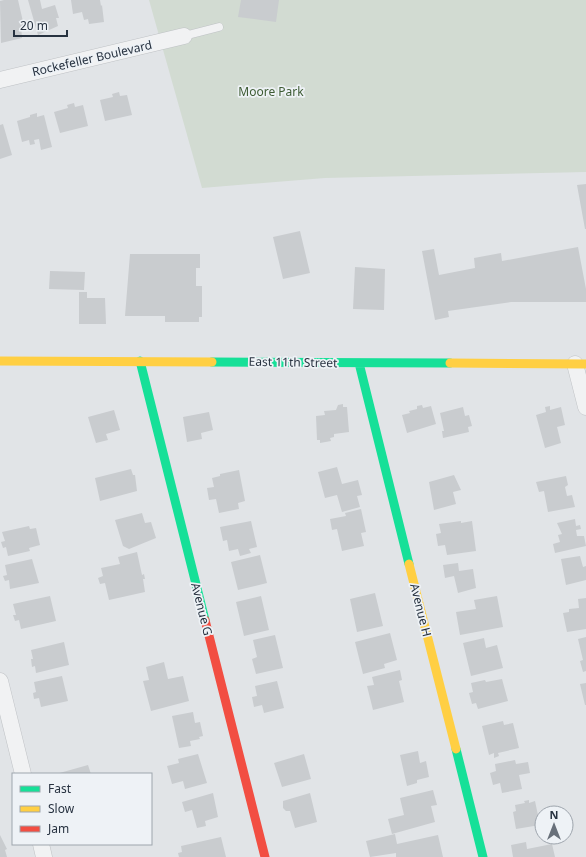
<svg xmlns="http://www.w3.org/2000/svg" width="586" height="857" font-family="'Noto Sans',sans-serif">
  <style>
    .green { fill: #d2dbd2 }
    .building { fill: #c9cccf }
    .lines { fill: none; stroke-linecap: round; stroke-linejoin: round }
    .lane-casing { stroke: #bfc2c5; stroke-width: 9 }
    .street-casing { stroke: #bfc2c5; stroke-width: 17 }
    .lane { stroke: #f1f2f3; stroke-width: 8 }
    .street { stroke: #f1f2f3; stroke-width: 16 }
    .fast { stroke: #16e098; stroke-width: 9 }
    .slow { stroke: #ffcf43; stroke-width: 9 }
    .jam { stroke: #f24e42; stroke-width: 9 }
    .labels { text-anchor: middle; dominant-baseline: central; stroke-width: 3.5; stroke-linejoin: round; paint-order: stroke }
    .street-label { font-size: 12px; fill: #273240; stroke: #eef2f6 }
    .park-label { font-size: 12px; fill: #3e5c34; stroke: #eef2f6 }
  </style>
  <rect width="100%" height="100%" fill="#e1e4e7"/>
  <path class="green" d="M149,0H586V172L325,178L202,188Z"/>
  <path class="building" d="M4,0H18L24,26H21L22,38L1,43L0,1Z
    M28,0H40L42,9L55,5L59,18H56L58,26L38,35Z
    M71,0H100L101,6L102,5L104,22L89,24L88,19L84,20L82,12L73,14Z
    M241,0H279L276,22L238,17Z
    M119,92L120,96L127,95L132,115L105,121L100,100L113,97L112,94Z
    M74,103L75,107L83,105L88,126L60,133L54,112L68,108L67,105Z
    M37,113V117L44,115L52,147L41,150L39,139L34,140L35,144L30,145L29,140L22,142L17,121L30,117V115Z
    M3,124L12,155L0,159V125Z
    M586,184V229H585L577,185Z
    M300,231L310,273L283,279L273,237Z
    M578,247L586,289V302H511L448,311L449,317L435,320L422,251L434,249L439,275L475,268L474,258L501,253L502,261Z
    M130,254H200V268H196V286H202V317H199V322H165V316H125Z
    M355,267L385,269L384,310L353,309Z
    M50,271L85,272L84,290L49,289Z
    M79,292H87V298H105L106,324H79Z
    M343,404V407H347L349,432L334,434V437L330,438L331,441L320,443V440H317L316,416L325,415L324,411L336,410L338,405Z
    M422,405L423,408L431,406L436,424L407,433L402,415L410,413L409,411L417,409V406Z
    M550,406V410L561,407L565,425L557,427L561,443L545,448L536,415L546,412L545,407Z
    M463,407L465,416L469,415L472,426L468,427L469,432L443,438L442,431H444L440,413Z
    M114,410L120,430L106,434L108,440L96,443L88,417Z
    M209,412L213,430L201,433L202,439L187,442L183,417Z
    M337,467L342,484L358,480L362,495L357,496L360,507L342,512L337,495L325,498L318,472Z
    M131,469L133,475H135L137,491L100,501L95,478Z
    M239,470L245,501L238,503L239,509L219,513L216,499L209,500L207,488L214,487L212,478L220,476V474Z
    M454,475L461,490L453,492L456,504L434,510L429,482Z
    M566,476L568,485L565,487L567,496L572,495L575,507L548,512L544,491L539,492L536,482Z
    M361,509L366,532L361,533L364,546L342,551L337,529L332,530L330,519L346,516L345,513Z
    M142,513L145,523L151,522L156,538L129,549L123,546L115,520Z
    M575,519L576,526L580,525L581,529L576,530L577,536H584L586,546L555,553L553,544L560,542L558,535L562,534L557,523Z
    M251,521L257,547L249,549L251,553L240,556L238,549L229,551L227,540L223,541L220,527Z
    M461,521V523L472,521L476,551L447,555L445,545L438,546L436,534L441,533L439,524Z
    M29,526L30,529L36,528L40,545L29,548L30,551L8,556L6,547L3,548L1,542L5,541L2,532Z
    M137,552L142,575L144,574L145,579H143L145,592L109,600L105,583L100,584L98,578L103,576L101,568L120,564L118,557Z
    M260,555L267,583L238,590L231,562Z
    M580,556L583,567L586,566V580L566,585L561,559Z
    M32,559L39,583L10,589L9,580L5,581L3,576L7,575L5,565Z
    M458,563L459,571L473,569L476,588L458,593L454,576L445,578L443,565Z
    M375,593L383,626L357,632L350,599Z
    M50,596L56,621L21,629L19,620L15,621L13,615H16L13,604Z
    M261,596L269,630L244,636L236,602Z
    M497,596L503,627L460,635L456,612L476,609L474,600Z
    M586,598V629L567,632L563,613L569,612V609L579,608L578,599Z
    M390,633L397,660L384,664L385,668L363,674L355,642Z
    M275,635L283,668L256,674L252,659L257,657L253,640Z
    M586,637V671L583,672L580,661L583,660L578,639Z
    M484,638L486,648L497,645L503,668L471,676L463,643Z
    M64,642L69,665L36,673L35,666L32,667L31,659H33L31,650Z
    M164,662L168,679L183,676L189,701L151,711L143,681L149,680L146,667Z
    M400,670L402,680L399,681L404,702L373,710L367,686L374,685L372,677Z
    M62,676L68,701L41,707L39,698L34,699L33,693L36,692L34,682Z
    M502,679L508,701L478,709L476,703L472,704L469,693L473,692L471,683L485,680L486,682Z
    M277,681L284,708L264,713L262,705L254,707L252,697L257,696L255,686Z
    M586,683V705H585L580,684Z
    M193,712L195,723L200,722L203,736L199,737L200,739L190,741L191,746L179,748L172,716Z
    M503,721L504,725L513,723L519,748L498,753L499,756L494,758V753L489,755L482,726Z
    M418,751L420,763L426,761L429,777L417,780V783L407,786L400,755Z
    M198,754L207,783L185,789L183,781L172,784L167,766L179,763L178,759Z
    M304,754L311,779L282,787L274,763Z
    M515,760L516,764L528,762L530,773L519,775L522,789L502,793L500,783L493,785L490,773L496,771L495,764Z
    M88,765L91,774H56Z
    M433,790L437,805L431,806L435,822L392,834L388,819L404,815L400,798Z
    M213,793L218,817L205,821L206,826L197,828L192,810L185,812L182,802Z
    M310,793L317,822L295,828L290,811H286L283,808V801Z
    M529,800V803L535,801L540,825L516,829L513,812L516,811L515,805L525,803L524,801Z
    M395,834L397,844L438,835L443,857H396V853L370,857L366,841Z
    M0,835L7,849L5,850L7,857H0Z
    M221,837L226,857H179L178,853L182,852L181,846Z
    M526,842L527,849L552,844L555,857H513L511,845Z"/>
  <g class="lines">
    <defs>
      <path id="lane" d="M184,36L219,27"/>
      <path id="street" d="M0,80L184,36
        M575,364L586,407
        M0,681L23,774
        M41,844L44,857"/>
    </defs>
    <use href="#lane" class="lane-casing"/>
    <use href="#street" class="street-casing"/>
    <use href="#lane" class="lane"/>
    <use href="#street" class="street"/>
    <path class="fast" d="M140,361L205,620
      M212,362L450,363
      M359,363L409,564
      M456,749L483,857"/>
    <path class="slow" d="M0,361L212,362
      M450,363L586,364
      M409,564L456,749"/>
    <path class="jam" d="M205,620L265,857"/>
  </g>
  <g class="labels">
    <g class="street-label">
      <text transform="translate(92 58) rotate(-13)">Rockefeller Boulevard</text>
      <text transform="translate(293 362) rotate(1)">East 11th Street</text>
      <text transform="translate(202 609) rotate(76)">Avenue G</text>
      <text transform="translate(421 610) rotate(76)">Avenue H</text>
    </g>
    <g class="park-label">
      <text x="271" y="91">Moore Park</text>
    </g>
  </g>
  <rect x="12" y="773" width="140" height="72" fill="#eef2f6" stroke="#9ea5ad"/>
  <rect x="20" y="786" width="20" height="6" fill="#16e098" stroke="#9ea5ad"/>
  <text x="48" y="793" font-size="12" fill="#273240">Fast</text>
  <rect x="20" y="806" width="20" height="6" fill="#ffcf43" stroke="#9ea5ad"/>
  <text x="48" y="813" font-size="12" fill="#273240">Slow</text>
  <rect x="20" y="826" width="20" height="6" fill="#f24e42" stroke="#9ea5ad"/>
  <text x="48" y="833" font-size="12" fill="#273240">Jam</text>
  <g transform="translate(554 825)"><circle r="19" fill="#eef2f6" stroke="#9ea5ad"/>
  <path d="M0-3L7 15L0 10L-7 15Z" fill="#68707a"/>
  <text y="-6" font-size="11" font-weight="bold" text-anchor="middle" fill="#273240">N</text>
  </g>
  <path d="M14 30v6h53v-6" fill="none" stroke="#273240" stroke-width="2"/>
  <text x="20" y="30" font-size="12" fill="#273240" stroke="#eef2f6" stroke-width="3" paint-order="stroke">20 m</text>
</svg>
